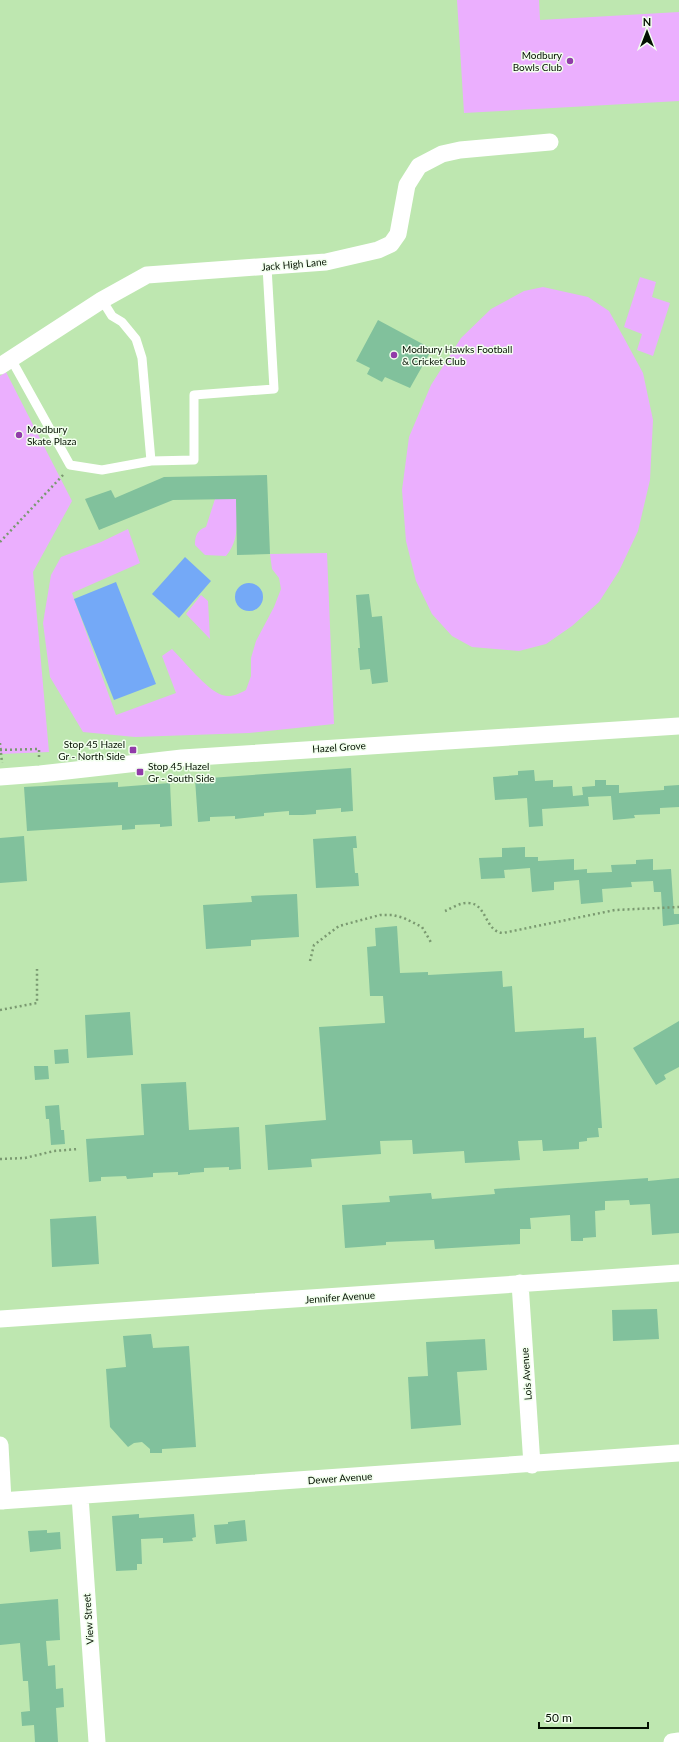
<svg xmlns="http://www.w3.org/2000/svg" width="679" height="1742" font-family="Lato,sans-serif">
  <style>
    .green { fill: #ebaffe }
    .water { fill: #74a9f7 }
    .building { fill: #81c19c }
    .lines { fill: none; stroke-linecap: round; stroke-linejoin: round }
    .path { stroke: #7a9970; stroke-width: 2.5; stroke-dasharray: 2 3; stroke-linecap: butt }
    .lane { stroke: #fff; stroke-width: 9 }
    .street { stroke: #fff; stroke-width: 17 }
    .poi-dot { fill: #913ba9; stroke: #f2ffee; stroke-width: 1.5 }
    .labels { text-anchor: middle; dominant-baseline: central; stroke-width: 3; stroke-linejoin: round; paint-order: stroke }
    .poi-label { font-size: 10px; fill: #041101; stroke: #f2ffee; text-anchor: start }
    .street-label { font-size: 10px; fill: #041101; stroke: #f2ffee }
  </style>
  <rect width="100%" height="100%" fill="#bee7b0"/>
  <path class="green" d="M457,0H539L540,20L679,12V101L464,113Z
    M640,277L656,282L652,297L670,303L653,356L637,350L642,334L624,327Z
    M543,287L588,297L609,311L624,338L643,373L653,420L650,480L638,531L619,571L599,602L572,626L546,644L519,651L472,647L452,636L432,614L416,581L406,541L402,490L409,437L431,385L461,338L491,309L524,291Z
    M6,372L72,501L33,572L49,752L0,754V376Z
    M215,499H236C237,519 240,540 226,556L205,555L195,545C195,536 197,530 206,527Z
    M128,529L140,563L72,593L116,715L176,693L162,656L172,649C184,661 207,690 222,695C231,698 238,694 246,690L251,676V658L256,641L274,607L281,589L279,578L272,569L270,554L327,553L334,724L249,733L135,737L83,732L50,677L43,623L51,575L61,557L101,542Z
    M201,595L208,601L210,639L186,614Z"/>
  <path class="water" d="M185,557L211,581L179,618L152,594Z
    M116,582L156,684L114,700L74,599Z
    M235 597a14 14 0 1 1 28 0a14 14 0 1 1-28 0Z"/>
  <path class="building" d="M378,320L432,349L410,388L385,377L382,382L367,374L370,368L356,361Z
    M267,475L270,554L237,555L236,499L173,500L99,530L85,499L111,490L115,498L164,477Z
    M369,594L372,617L382,616L388,682L372,684L370,669L360,670L358,648H360L356,595Z
    M351,768L353,811L341,812V808L316,810V814L303,815H289V811L264,813V816L235,819V816L210,817V821L198,822L195,779Z
    M534,770L535,781L553,780V787L572,786L573,796L583,795L582,787L595,786V780H606V785H619V793L664,790V786L679,785V807L660,808V814L634,815L635,818L613,820L611,796L588,797L589,806L542,809L543,826L529,827L527,798L495,800L493,777L518,775V771Z
    M118,782V787L170,783L172,826L160,827V824L135,825V829L122,830V825L27,831L24,787Z
    M24,836L27,881L0,883V838Z
    M356,836L357,848H353L355,873H358L359,886L316,888L313,839Z
    M525,847V857H538V861L574,859V870L587,869V873L612,872L611,865L636,864V860L653,859V870L671,869L674,914H679V924L663,926L661,892H654L653,881L631,882L632,887L602,889L603,902L581,904L579,880L554,882V890L532,892L530,868L504,870L505,878L481,879L479,858L502,857V848Z
    M297,894L299,937L251,940V946L206,949L203,905L252,902L251,896Z
    M397,926L400,973L428,972V975L502,971L503,987L512,986L515,1032L584,1028V1038L596,1037L602,1128H598L599,1137L587,1138V1141L579,1142V1149L543,1151L542,1140L518,1141L520,1160L465,1163L464,1151L413,1154L412,1140L380,1141L381,1154L311,1159L312,1167L268,1170L265,1125L326,1120L319,1027L385,1023L383,996H370L367,947L376,946L375,928Z
    M130,1012L133,1055L87,1058L85,1015Z
    M679,1021V1067L664,1075L666,1079L656,1085L633,1048Z
    M68,1049L69,1063L55,1064L54,1050Z
    M34,1066H48L49,1079L35,1080Z
    M186,1082L189,1130L239,1127L241,1169L229,1170V1167L204,1168V1172L190,1173V1174L178,1175V1172L153,1173V1177L127,1179L126,1176L101,1177V1181L89,1182L86,1139L144,1135L141,1084Z
    M59,1105L61,1130H64L65,1144L51,1145L49,1119H46L45,1106Z
    M648,1178V1181L679,1178V1233L652,1235L650,1204L630,1205L629,1200L605,1201V1210L595,1211L596,1237L583,1238V1241H571L570,1215L530,1218L531,1229H520V1244L435,1249L434,1240L386,1242V1245L345,1248L342,1205L390,1202L389,1196L431,1193L432,1199L495,1194L494,1189Z
    M96,1216L99,1264L52,1267L50,1219Z
    M657,1309L659,1339L613,1341L612,1310Z
    M151,1334L153,1348L189,1346L196,1447L162,1449V1453H150V1449L142,1442L134,1443L128,1447L110,1427L106,1369L126,1367L123,1336Z
    M485,1339L487,1370L457,1372L461,1425L411,1429L408,1377L428,1376L426,1342Z
    M139,1514V1518L194,1514L196,1537L192,1538L193,1541L163,1543V1538L141,1539L142,1564H137V1570L116,1571L112,1516Z
    M245,1520L247,1541L216,1544L214,1525L228,1524V1522Z
    M47,1530V1533L60,1532L61,1549L30,1552L28,1531Z
    M58,1599L60,1640L46,1641L48,1666L55,1665L56,1689L63,1688L64,1707L56,1708L58,1742H35L34,1725L22,1726L21,1712L30,1711L28,1681H23L20,1643L0,1645V1604Z"/>
  <g class="lines">
    <path class="path" d="M0,542L64,474
      M0,743L2,763
      M0,750L39,749V760
      M445,911C452,908 461,902 469,903C487,904 485,932 503,933L615,910L679,907
      M310,961L314,945L339,926L380,915H393L404,918L422,927L432,944
      M0,1010L37,1003V969
      M0,1159L25,1158L54,1151L78,1149"/>
    <path class="lane" d="M102,300L112,316L122,322L136,339L142,358L151,461
      M11,359L70,465L102,470L151,461L194,460V395L274,389L267,267"/>
    <path class="street" d="M0,366L102,300L147,275L326,262L378,250L391,244L398,234L407,185L419,166L442,154L460,150L550,142
      M0,777L40,774L182,758L679,726
      M520,1283L532,1465
      M0,1319L679,1273
      M0,1445L3,1501
      M80,1496L97,1742
      M0,1501L679,1453
      M672,1742L679,1741"/>
  </g>
  <g class="poi-dot">
    <circle cx="570" cy="61" r="4"/>
    <circle cx="394" cy="355" r="4"/>
    <circle cx="19" cy="435" r="4"/>
    <rect x="129" y="746" width="8" height="8" rx="2"/>
    <rect x="136" y="768" width="8" height="8" rx="2"/>
  </g>
  <g class="labels">
    <g class="poi-label">
      <text x="562" y="55" text-anchor="end">Modbury<tspan x="562" dy="12">Bowls Club</tspan></text>
      <text x="402" y="349">Modbury Hawks Football<tspan x="402" dy="12">&amp; Cricket Club</tspan></text>
      <text x="27" y="429">Modbury<tspan x="27" dy="12">Skate Plaza</tspan></text>
      <text x="125" y="744" text-anchor="end">Stop 45 Hazel<tspan x="125" dy="12">Gr - North Side</tspan></text>
      <text x="148" y="766">Stop 45 Hazel<tspan x="148" dy="12">Gr - South Side</tspan></text>
    </g>
    <g class="street-label">
      <text transform="translate(294 264) rotate(-5)">Jack High Lane</text>
      <text transform="translate(339 747) rotate(-4)">Hazel Grove</text>
      <text transform="translate(340 1297) rotate(-4)">Jennifer Avenue</text>
      <text transform="translate(526 1374) rotate(-94)">Lois Avenue</text>
      <text transform="translate(340 1478) rotate(-4)">Dewer Avenue</text>
      <text transform="translate(88 1619) rotate(-94)">View Street</text>
    </g>
  </g>
  <g transform="translate(647 32)" stroke="#f2ffee" stroke-width="3" paint-order="stroke">
  <path d="M0-3L7 15L0 10L-7 15Z" fill="#041101"/>
  <text y="-6" font-size="11" font-weight="bold" text-anchor="middle" fill="#041101">N</text>
  </g>
  <path d="M539 1722v6h109v-6" fill="none" stroke="#041101" stroke-width="2"/>
  <text x="545" y="1722" font-size="12" fill="#041101" stroke="#f2ffee" stroke-width="3" paint-order="stroke">50 m</text>
</svg>
